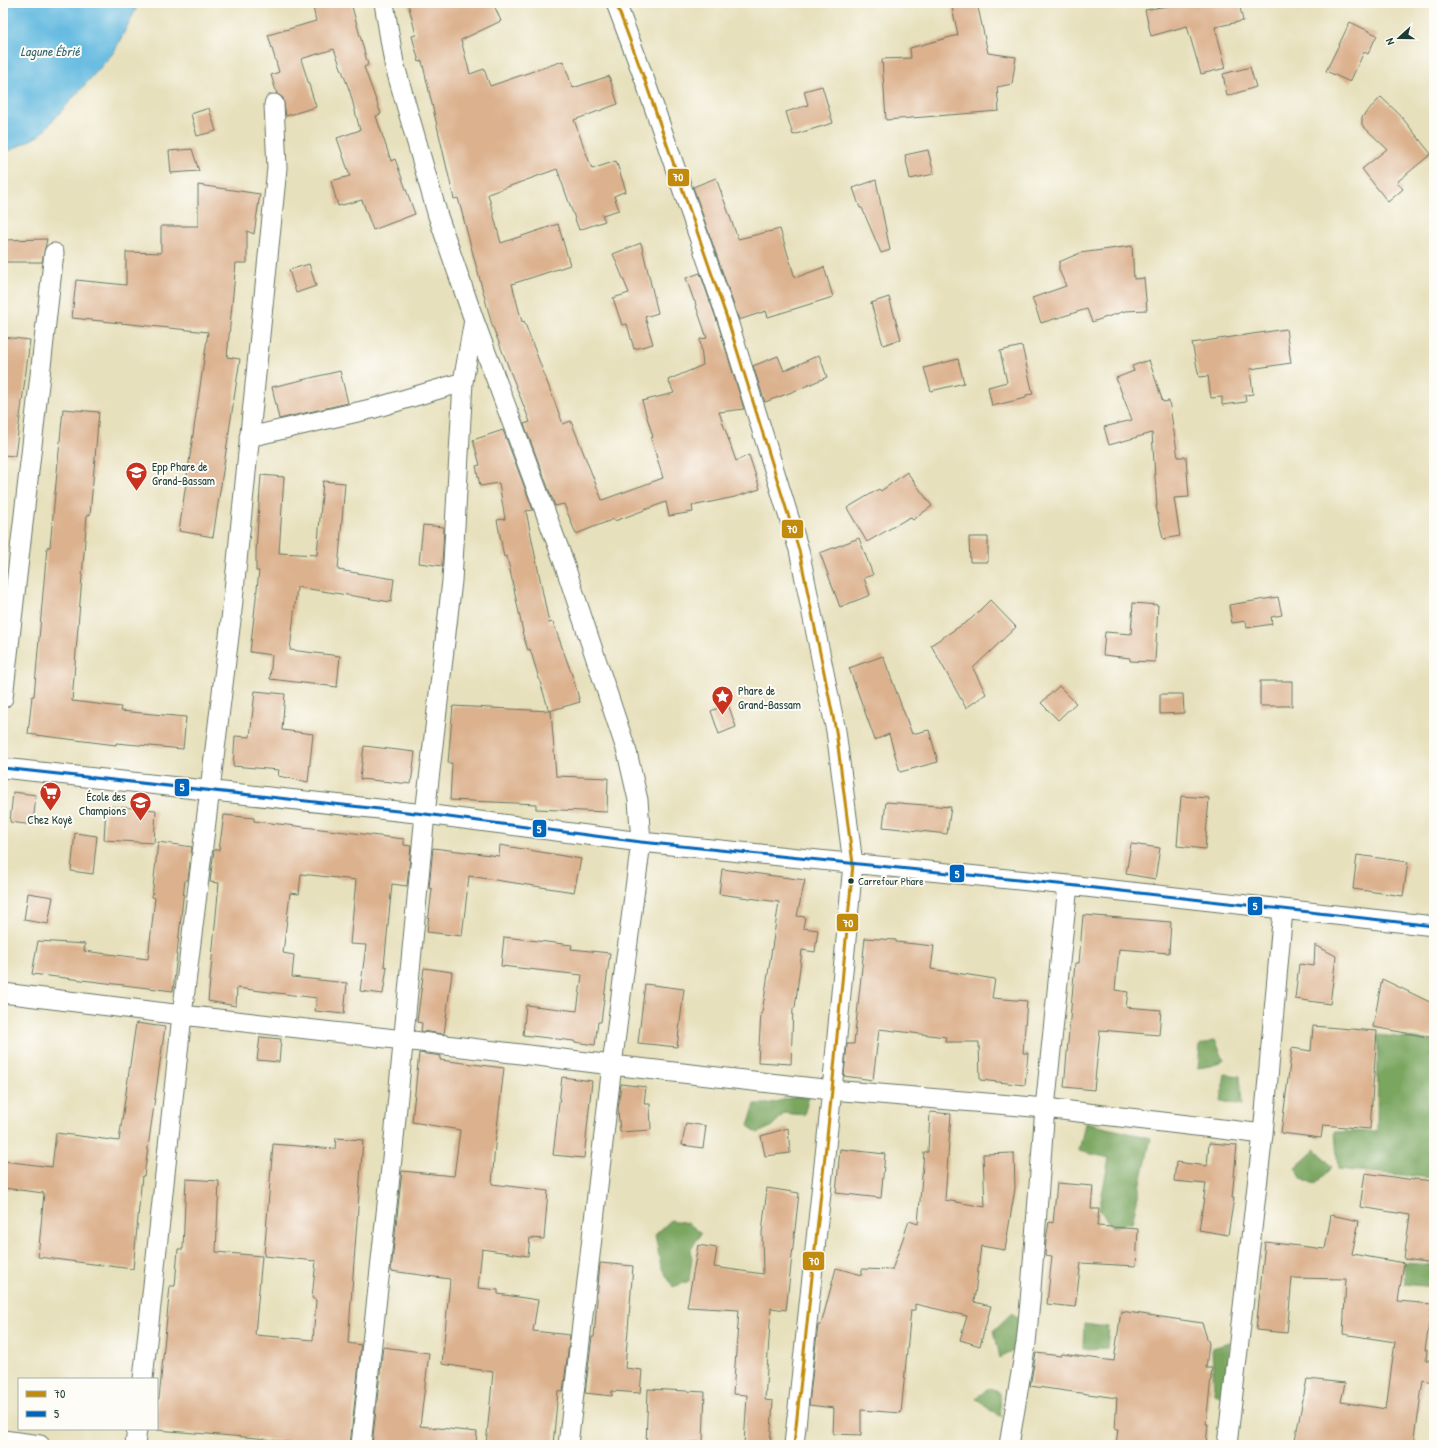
<svg xmlns="http://www.w3.org/2000/svg" width="1437" height="1448" font-family="'Patrick Hand',sans-serif">
  <style>
    .forest { fill: #7aa660; stroke: #4c724a }
    .water { fill: #63bae0; stroke: #417c8a }
    .building { fill: #dcb18d }
    .lines { fill: none; stroke-linecap: round; stroke-linejoin: round }
    .minor-casing { stroke: #657664; stroke-width: 21 }
    .minor { stroke: #fff; stroke-width: 19 }
    .bus-1-casing { stroke: #fdfcf7; stroke-width: 6 }
    .bus-2-casing { stroke: #fdfcf7; stroke-width: 6 }
    .bus-1 { stroke: #c18c0d; stroke-width: 3 }
    .bus-2 { stroke: #0065bd; stroke-width: 3 }
    .bus-dot { fill: #1f3d34; stroke: #fdfcf7; stroke-width: 1.5 }
    .labels { text-anchor: middle; dominant-baseline: central; stroke-width: 4; stroke-linejoin: round; paint-order: stroke }
    .bus-label { font-size: 11px; fill: #1f3d34; stroke: #fdfcf7; text-anchor: start }
    .poi-label { font-size: 12px; fill: #1f3d34; stroke: #fdfcf7; text-anchor: start }
    .water-label { font-size: 13px; font-style: italic; fill: #336268; stroke: #fdfcf7 }
    .line-badge { stroke: #fdfcf7; stroke-width: 1.5 }
    .badge-label { font-size: 11px; text-anchor: middle; font-weight: bold; fill: #fff }
  </style>
  <rect width="100%" height="100%" fill="#fdfcf7"/>
  <filter id="ink" filterUnits="userSpaceOnUse"><feTurbulence type="fractalNoise" baseFrequency=".025" numOctaves="2"/><feDisplacementMap in="SourceGraphic" scale="8" xChannelSelector="R" yChannelSelector="G"/><feConvolveMatrix kernelMatrix="1 2 1 2 8 2 1 2 1" color-interpolation-filters="sRGB"/></filter>
  <filter id="wash" filterUnits="userSpaceOnUse"><feTurbulence type="fractalNoise" baseFrequency=".012" numOctaves="4" result="noise"/><feDisplacementMap in="SourceGraphic" scale="16" xChannelSelector="R" yChannelSelector="G"/><feGaussianBlur stdDeviation="0.9" result="paint"/><feColorMatrix in="noise" values="0 0 0 0 0 0 0 0 0 0 0 0 0 0 0 0 0 1.4 0 .05"/><feComposite in="paint" operator="in"/></filter>
  <g filter="url(#wash)">
    <rect width="100%" height="100%" fill="#e7e0bc"/>
    <path class="forest" d="M1378,1035L1434,1041V1178L1338,1169L1335,1132L1377,1131Z
      M1215,1040L1224,1060L1210,1066L1198,1068L1200,1045Z
      M1225,1074L1240,1076L1242,1105L1221,1101Z
      M810,1093L804,1115L784,1113L773,1126L758,1133L748,1126L755,1104H767Z
      M1085,1123L1151,1138L1132,1223L1112,1227L1099,1209L1109,1158L1079,1151Z
      M1316,1149L1332,1167L1314,1185L1302,1179L1295,1168Z
      M671,1220L688,1223L701,1233L690,1251L692,1258L689,1281L673,1287L661,1267L655,1235Z
      M1404,1263L1434,1265V1287L1405,1284Z
      M1012,1313L1024,1324L1018,1349L1000,1358L994,1330Z
      M1084,1324L1109,1327L1107,1348L1083,1349Z
      M1230,1343L1225,1397L1214,1393L1212,1348Z
      M989,1388L1000,1393L1001,1417L990,1410L976,1398Z"/>
    <path class="water" d="M3,3H139L114,52L40,135L3,154Z"/>
    <g id="blocks">
      <path class="building" d="M312,3H351L368,65L364,67L381,114L376,116L391,161L395,159L415,214L373,230L362,200L338,206L331,181L350,176L337,138L360,130L350,92L334,49L301,59L316,107L286,116L283,98L277,94L271,75L279,72L268,35L316,21Z
        M408,3H493L501,21L461,40L470,74L484,69L490,86L563,61L573,88L609,76L618,104L574,120L592,169L616,161L626,191L614,196L619,210L602,215L605,221L579,230L557,169L488,194L501,243L558,224L570,265L512,284L522,322L524,321L563,424L571,421L602,500L663,478L651,438L653,437L642,401L674,393L668,380L703,365L700,339L707,338L696,306L695,301H694L686,278L700,273L718,324L744,409L719,412L736,461L749,455L760,489L735,497L692,506L693,512L669,516L666,502L615,521L614,519L576,534L564,504L555,506L524,424L530,422L492,325L458,198L454,199L422,61L419,62L412,36L416,35Z
        M951,3H977L988,53L1016,57L1012,84L997,87L999,111L886,120L882,59L911,58L910,48L958,35Z
        M1184,3H1239L1243,21L1215,27L1226,68L1201,74L1187,26L1151,36L1145,10Z
        M1350,22L1377,35L1368,54L1364,52L1350,82L1326,71Z
        M1250,67L1256,87L1227,96L1223,74Z
        M822,86L833,123L793,135L786,112L808,105L804,91Z
        M1381,97L1400,115L1431,154L1397,182L1403,189L1388,202L1362,169L1387,149L1362,125V117Z
        M209,108L216,131L197,136L191,114Z
        M192,149L199,171L171,173L169,151Z
        M928,150L934,174L910,179L905,155Z
        M716,178L738,239L780,229L795,278L824,267L833,297L768,317L766,311L739,320L693,187Z
        M876,180L890,250L881,253L862,208H860L853,188Z
        M198,185L260,194L254,234L247,231V263H236L227,357L240,359L213,537L179,531L208,332L72,318L76,280L126,285V252L161,253V226H198Z
        M47,239L42,262H3V240Z
        M641,243L658,313L645,317L653,344L634,349L627,324L622,325L613,298L629,293L613,254Z
        M1132,246L1134,279L1144,278L1147,310L1125,311L1092,322L1087,309L1041,323L1032,298L1066,286L1059,270V262L1080,253Z
        M309,264L316,286L296,293L289,270Z
        M889,297L901,339L883,345L871,303Z
        M1286,329L1291,363L1250,369L1253,394L1245,395L1246,402L1222,405V397L1211,398L1208,376L1199,377L1192,343Z
        M3,337L30,340L15,456L3,455Z
        M1022,346L1033,394L1026,395V398L992,406L988,387L1007,382L1000,351Z
        M819,355L827,377L792,392L765,402L753,366L778,356L784,371Z
        M958,359L964,383L931,391L924,368Z
        M1149,360L1163,402L1169,401L1178,457H1186L1189,497L1174,498L1180,536L1163,539L1156,506H1157L1152,433L1109,445L1104,427L1132,420L1116,378L1134,371L1132,366Z
        M340,371L348,403L279,419L272,387Z
        M63,409L99,412L90,515H87L72,701L121,707L120,711L186,717L183,749L116,743V745L28,734L32,696H34L47,547H50Z
        M503,430L533,510L526,511L549,623L553,622L572,675L580,702L549,711H551L556,776L608,778L607,812L536,809V804L450,800L452,763H448L453,706L549,711L530,649L528,650L522,632H523L507,556L504,557L497,520L505,519L499,483L480,486L476,466L480,465L473,440Z
        M907,472L932,506L913,520L910,517L867,542L847,508L879,489L881,491Z
        M261,475L284,477L279,553L317,555L323,481L345,483L338,570L394,579L391,602L297,587L290,650L340,656L337,687L270,679L272,655L250,652L259,571H256V551Z
        M423,525L444,527L442,566L419,563Z
        M969,537H988V562H970Z
        M859,538L873,575L864,578L870,595L840,607L820,553Z
        M1278,597L1282,615L1271,617L1272,624L1247,628L1246,621L1232,623L1229,605Z
        M990,600L1016,627L973,668L986,694L966,708L931,645L971,619Z
        M1133,603L1158,605L1155,662L1130,661V658L1103,655L1105,632L1131,634Z
        M883,656L912,734L929,730L938,762L900,772L889,734L875,740L849,668Z
        M1260,681H1292V706H1260Z
        M1059,686L1076,703L1058,720L1041,703Z
        M255,691L285,694L282,730L313,734L308,782L278,776L279,770L233,766L235,736L250,737Z
        M1160,694H1183L1184,713L1160,714Z
        M728,704L736,727L719,734L711,711Z
        M364,746L415,752L411,784L360,779Z
        M13,792L36,795L33,825L10,822Z
        M1181,796L1209,798L1205,849L1177,846Z
        M886,802L951,807L947,834L883,827Z
        M106,806L156,810L154,843L104,840Z
        M224,815L254,818V821L404,839V845L411,846L407,886L392,884L384,966L387,967L383,994L360,991L366,945L350,944L356,880L301,874L299,894L290,893L283,953L294,955L292,977L347,983L344,1014L315,1011L317,998L237,988L236,1006L208,1001L219,883L210,882L214,850H219Z
        M75,833L97,836L93,874L71,871Z
        M158,842L192,847L188,880H185L173,991L32,974L38,941L85,944L84,951L148,959L155,898L152,897Z
        M1131,844L1160,848L1155,879L1126,874Z
        M500,845L581,859L574,892L469,876L462,936L427,932L432,889L429,888L433,848L499,856Z
        M1357,855L1408,862L1403,896L1353,889Z
        M722,869L805,880L797,916L805,917L803,928L818,930L815,952L802,950L795,1008H793L791,1064L758,1062L761,1013H762L779,902L719,894Z
        M28,893L53,897L48,924L24,920Z
        M1083,915L1171,922L1169,953L1119,949L1115,990L1128,992L1126,1007L1161,1010L1159,1035L1100,1030L1094,1090L1064,1087L1075,963H1079Z
        M504,937L572,945L571,949L610,953L601,1022H598L595,1045L574,1042V1041L523,1035L526,1005L577,1011L582,975L501,966Z
        M865,938L896,940V942L934,946L931,969L995,979L992,998L1027,1001L1023,1053H1028L1025,1085L980,1080L979,1042H945L946,1037L879,1029L873,1080L844,1076L847,1044H854Z
        M1315,945L1336,956L1330,1004L1295,999L1299,964L1314,966Z
        M424,968L452,972L444,1034L421,1031L422,1023L417,1022Z
        M1382,979L1434,1004V1038L1373,1027Z
        M645,984L684,989L677,1047L638,1043Z
        M136,1023L165,1027L144,1176H142L133,1269L38,1257L44,1193L3,1188V1161L52,1167L56,1133L119,1141Z
        M1313,1026L1377,1031L1370,1129L1323,1125L1321,1138L1281,1133L1292,1048L1311,1051Z
        M260,1037L281,1039L279,1062L257,1060Z
        M419,1053L441,1056L440,1060L504,1068L495,1145L492,1184L548,1191L544,1239L530,1238L528,1256L482,1249L478,1288L498,1290V1294L538,1300L533,1331L570,1335L563,1392L558,1391L553,1445H486L493,1372L442,1364L450,1279L391,1271L402,1171L454,1176L460,1130L412,1122Z
        M562,1077L592,1081L584,1158L553,1155Z
        M621,1084L646,1087L644,1104H650L651,1130L620,1132L618,1109Z
        M930,1112L951,1114L945,1200L985,1207L983,1154L1014,1153L1015,1188L1005,1250L981,1246L974,1302L991,1306L980,1346L960,1340L967,1316L915,1304V1310H911L901,1413L861,1410V1435L833,1434L834,1408L809,1405L818,1325H821L836,1268L862,1275V1269L892,1270L909,1221L918,1224L924,1152H928Z
        M686,1123L706,1126L703,1148L682,1145Z
        M788,1128L790,1153L765,1156L761,1136Z
        M336,1138L363,1140L348,1343L361,1345L350,1445H311L257,1438L157,1430V1398L159,1399L170,1286H175L178,1249H183L186,1179L219,1181L216,1252L262,1256L255,1335L313,1340L316,1300L312,1298L316,1261L264,1256L273,1144L335,1149Z
        M1209,1143L1237,1145L1232,1198H1234L1228,1235L1199,1230L1206,1184L1174,1181L1176,1162L1207,1166Z
        M840,1149L885,1154L881,1198L836,1193Z
        M1365,1173L1414,1180V1179L1434,1181V1263L1404,1259L1410,1215L1360,1207Z
        M1057,1183L1093,1186L1091,1209H1099L1097,1226L1138,1229L1136,1266L1081,1263L1075,1307L1047,1304L1052,1256L1045,1255L1046,1239L1049,1222L1053,1223Z
        M767,1188L799,1193L786,1310L771,1308L765,1400L773,1401L770,1445H744L747,1395L733,1394L739,1310L687,1307L698,1245L717,1248L714,1267L763,1274L762,1233Z
        M1331,1215L1359,1221L1352,1254L1404,1263L1398,1301L1432,1304L1425,1350H1427L1426,1360L1434,1361V1365L1432,1382L1423,1380L1414,1445H1294L1307,1379L1345,1383L1341,1402L1386,1409L1395,1342L1343,1334L1346,1279L1292,1278L1287,1333L1256,1330L1265,1242L1325,1249Z
        M600,1263L633,1266L625,1368L642,1370L640,1393L612,1391V1396L585,1393L592,1337H594Z
        M1121,1311L1202,1323L1209,1344L1206,1368H1212L1206,1424H1208L1206,1445H1116L1118,1429H1115L1117,1398L1030,1386L1036,1353L1061,1356L1062,1354L1114,1361Z
        M383,1347L429,1353L420,1426L477,1432L476,1445H372Z
        M648,1389L705,1392L703,1442H690V1445H646Z"/>
    </g>
  </g>
  <g filter="url(#ink)">
    <use href="#blocks" fill-opacity="0" stroke="#657664" stroke-width="1"/>
    <g class="lines">
      <defs>
        <path id="minor" d="M384,3L394,63L438,216L474,320
          M616,3L644,78L728,321L799,550L836,731L853,864L832,1090L794,1445
          M249,437L375,408L463,382
          M3,698L54,253
          M3,768L425,814L641,842L1068,885L1434,926
          M3,993L182,1015L404,1040L612,1065L832,1090L1045,1108L1263,1134
          M143,1379L182,1015L231,620L277,168L274,104
          M3,1440L40,1445
          M135,1445L137,1429
          M361,1445L393,1149L425,814L452,581L463,382L474,320L562,557L627,752L638,800L641,842L612,1065L568,1445
          M1009,1445L1026,1343L1030,1302L1045,1108L1068,885
          M1227,1445L1263,1134L1283,910"/>
      </defs>
      <use href="#minor" class="minor-casing"/>
      <use href="#minor" class="minor"/>
      <defs>
        <path id="bus-1" d="M616,3L644,78L728,321L799,550L836,731L853,864L832,1090L794,1445"/>
        <path id="bus-2" d="M3,768L425,814L641,842L1068,885L1434,926"/>
      </defs>
      <use href="#bus-1" class="bus-1-casing"/>
      <use href="#bus-2" class="bus-2-casing"/>
      <use href="#bus-1" class="bus-1"/>
      <use href="#bus-2" class="bus-2"/>
    </g>
  </g>
  <defs>
    <symbol id="school-pin" viewBox="-11 -11 22 30"><path d="M0 17L-7.5 6A9.5 9.5 0 1 1 7.5 6Z" fill="#c8321e" stroke="#fdfcf7"/><path d="M0-5L7-2L0 1L-7-2ZM-4 1L0 2.5L4 1V4Q0 6-4 4Z" fill="#fff"/></symbol>
    <symbol id="sight-pin" viewBox="-11 -11 22 30"><path d="M0 17L-7.5 6A9.5 9.5 0 1 1 7.5 6Z" fill="#c8321e" stroke="#fdfcf7"/><path d="M0-6L1.8-2.2L6-1.7L2.9 1.2L3.7 5.4L0 3.3L-3.7 5.4L-2.9 1.2L-6-1.7L-1.8-2.2Z" fill="#fff"/></symbol>
    <symbol id="supermarket-pin" viewBox="-11 -11 22 30"><path d="M0 17L-7.5 6A9.5 9.5 0 1 1 7.5 6Z" fill="#c8321e" stroke="#fdfcf7"/><path d="M-6-5.5h2.5l.6 2H6L4.5 2H-2.5L-4.4-4H-6ZM-1.5 3.2a1.3 1.3 0 1 0 .1 0ZM3 3.2a1.3 1.3 0 1 0 .1 0Z" fill="#fff"/></symbol>
  </defs>
  <g fill-rule="evenodd">
    <use href="#school-pin" x="124" y="460" width="25" height="34"/>
    <use href="#sight-pin" x="710" y="684" width="25" height="34"/>
    <use href="#supermarket-pin" x="38" y="780" width="25" height="34"/>
    <use href="#school-pin" x="128" y="790" width="25" height="34"/>
  </g>
  <circle class="bus-dot" cx="851" cy="881" r="3.5"/>
  <g class="labels">
    <g class="bus-label">
      <text x="858" y="881">Carrefour Phare</text>
    </g>
    <g class="poi-label">
      <text x="152" y="466">Epp Phare de<tspan x="152" dy="14">Grand-Bassam</tspan></text>
      <text x="738" y="690">Phare de<tspan x="738" dy="14">Grand-Bassam</tspan></text>
      <text x="126" y="796" text-anchor="end">École des<tspan x="126" dy="14">Champions</tspan></text>
      <text x="50" y="819" text-anchor="middle">Chez Koyè</text>
    </g>
    <g class="water-label">
      <text x="50" y="51">Lagune Ébrié</text>
    </g>
  </g>
  <g class="line-badge">
    <rect x="667" y="168" width="23" height="19" rx="4" fill="#c18c0d"/>
    <rect x="781" y="519" width="23" height="20" rx="4" fill="#c18c0d"/>
    <rect x="174" y="778" width="16" height="19" rx="4" fill="#0065bd"/>
    <rect x="532" y="819" width="15" height="19" rx="4" fill="#0065bd"/>
    <rect x="949" y="864" width="16" height="19" rx="4" fill="#0065bd"/>
    <rect x="1247" y="896" width="16" height="20" rx="4" fill="#0065bd"/>
    <rect x="836" y="913" width="23" height="19" rx="4" fill="#c18c0d"/>
    <rect x="802" y="1251" width="23" height="20" rx="4" fill="#c18c0d"/>
  </g>
  <g class="badge-label">
    <text x="678" y="181">70</text>
    <text x="792" y="533">70</text>
    <text x="182" y="791">5</text>
    <text x="539" y="833">5</text>
    <text x="957" y="878">5</text>
    <text x="1255" y="910">5</text>
    <text x="848" y="927">70</text>
    <text x="814" y="1265">70</text>
  </g>
  <rect width="1437" height="1448" fill="none" stroke="#fdfcf7" stroke-width="16"/>
  <rect x="18" y="1378" width="140" height="52" fill="#fdfcf7" stroke="#a4b0a9"/>
  <rect x="26" y="1391" width="20" height="6" fill="#c18c0d" stroke="#a4b0a9"/>
  <text x="54" y="1398" font-size="12" fill="#1f3d34">70</text>
  <rect x="26" y="1411" width="20" height="6" fill="#0065bd" stroke="#a4b0a9"/>
  <text x="54" y="1418" font-size="12" fill="#1f3d34">5</text>
  <g transform="translate(1399 38) rotate(249)" stroke="#fdfcf7" stroke-width="3" paint-order="stroke">
  <path d="M0-3L7 15L0 10L-7 15Z" fill="#1f3d34"/>
  <text y="-6" font-size="11" font-weight="bold" text-anchor="middle" fill="#1f3d34">N</text>
  </g>
</svg>
